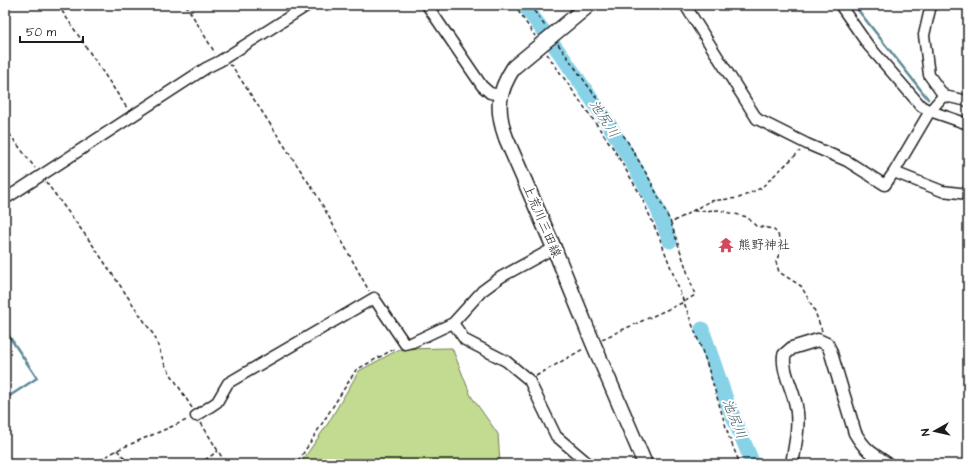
<svg xmlns="http://www.w3.org/2000/svg" width="973" height="469" font-family="'Architects Daughter','Klee One',sans-serif">
  <style>
    .green { fill: #c2db91; stroke: #6f7c56 }
    .lines { fill: none; stroke-linecap: round; stroke-linejoin: round }
    .stream { stroke: #5d8996; stroke-width: 2.5 }
    .river { stroke: #88d2e8; stroke-width: 15 }
    .minor-casing { stroke: #1c1c1c; stroke-width: 13 }
    .tertiary-casing { stroke: #1c1c1c; stroke-width: 15 }
    .secondary-casing { stroke: #1c1c1c; stroke-width: 17 }
    .path { stroke: #1c1c1c; stroke-width: 1.5; stroke-dasharray: 4 3; stroke-linecap: butt }
    .minor { stroke: #fff; stroke-width: 10 }
    .tertiary { stroke: #fff; stroke-width: 12 }
    .secondary { stroke: #fff; stroke-width: 14 }
    .labels { text-anchor: middle; dominant-baseline: central; stroke-width: 4; stroke-linejoin: round; paint-order: stroke }
    .street-label { font-size: 13px; fill: #1c1c1c; stroke: #fff }
    .poi-label { font-size: 13px; fill: #1c1c1c; stroke: #fff; text-anchor: start }
    .water-label { font-size: 14px; font-style: italic; fill: #425c63; stroke: #fff }
  </style>
  <rect width="100%" height="100%" fill="#fff"/>
  <filter id="ink" filterUnits="userSpaceOnUse"><feTurbulence type="fractalNoise" baseFrequency=".025" numOctaves="2"/><feDisplacementMap in="SourceGraphic" scale="8" xChannelSelector="R" yChannelSelector="G"/><feConvolveMatrix kernelMatrix="1 2 1 2 8 2 1 2 1" color-interpolation-filters="sRGB"/></filter>
  <g filter="url(#ink)">
    <path class="green" d="M452,348L471,396L498,434L500,464H300L327,425L359,371L400,349Z"/>
    <g class="lines">
      <path class="stream" d="M854,5L928,99
        M5,330L37,378L5,399"/>
      <path class="river" d="M524,5L562,56L608,123L636,169L656,205L670,241
        M702,329L727,402L753,464"/>
      <defs>
        <path id="minor" d="M427,5L482,86L490,93L500,95
          M685,5L757,119L807,144L847,161L885,185L894,172L942,191L968,194
          M840,5L868,45L921,106L930,111L968,124
          M931,5L924,35L929,75L944,96L968,101
          M894,172L930,111L944,95V96
          M5,199L206,68L220,61L308,5
          M453,323L465,340L506,361L529,380L556,436L589,464
          M196,416L217,402L228,383L374,298L405,344L413,342L453,323L482,291L501,277L554,248"/>
        <path id="tertiary" d="M792,464C795,445 800,425 796,406C793,389 782,372 784,355L792,348L818,340L827,344L830,350L855,433C865,450 872,454 888,464"/>
        <path id="secondary" d="M589,5L514,67C497,93 496,110 506,138L554,248L593,343L645,464"/>
      </defs>
      <use href="#minor" class="minor-casing"/>
      <use href="#tertiary" class="tertiary-casing"/>
      <use href="#secondary" class="secondary-casing"/>
      <path class="path" d="M58,5L127,108
        M186,5L215,53
        M514,5L535,36
        M530,5L545,26
        M558,44L626,139L650,180L671,223
        M547,54L613,148L640,194L660,239L706,361L729,437L740,464
        M229,65L232,66L318,197L369,291
        M5,128L35,168
        M46,182L92,244L155,337L164,363L192,408
        M694,211L719,210L747,217L756,226L773,229L778,234L781,249L776,262L779,272L801,286L814,309L822,331
        M602,339L684,302L695,295L671,223L710,201L739,198L761,188L800,151
        M536,376L583,349
        M201,423L226,464
        M117,450L130,464
        M94,464L117,450L187,420
        M199,464L218,451
        M292,464L299,460L356,370L396,348"/>
      <use href="#minor" class="minor"/>
      <use href="#tertiary" class="tertiary"/>
      <use href="#secondary" class="secondary"/>
    </g>
  </g>
  <defs>
    <symbol id="temple-bare" viewBox="-9 -9 18 18"><path d="M0-6L5-2H3V0L6.5 2.5H4V6H1.5V3h-3V6H-4V2.5H-6.5L-3 0V-2H-5Z" fill="#d1495b" stroke="#fff" stroke-width="2.5" paint-order="stroke"/></symbol>
  </defs>
  <g fill-rule="evenodd">
    <use href="#temple-bare" x="715" y="234" width="22" height="22"/>
  </g>
  <g class="labels">
    <g class="street-label">
      <text transform="translate(542 221) rotate(67)">上荒川三田線</text>
    </g>
    <g class="poi-label">
      <text x="738" y="245">熊野神社</text>
    </g>
    <g class="water-label">
      <text transform="translate(604 119) rotate(57)">池尻川</text>
      <text transform="translate(734 419) rotate(68)">池尻川</text>
    </g>
  </g>
  <rect width="973" height="469" fill="none" stroke="#fff" stroke-width="20"/>
  <rect x="10" y="10" width="953" height="449" fill="none" stroke="#1c1c1c" stroke-width="1.5" filter="url(#ink)"/>
  <g transform="translate(935 431) rotate(262)" stroke="#ffffff" stroke-width="3" paint-order="stroke">
  <path d="M0-3L7 15L0 10L-7 15Z" fill="#1c1c1c"/>
  <text y="-6" font-size="11" font-weight="bold" text-anchor="middle" fill="#1c1c1c">N</text>
  </g>
  <path d="M20 36v6h63v-6" fill="none" stroke="#1c1c1c" stroke-width="2"/>
  <text x="26" y="36" font-size="12" fill="#1c1c1c" stroke="#ffffff" stroke-width="3" paint-order="stroke">50 m</text>
</svg>
